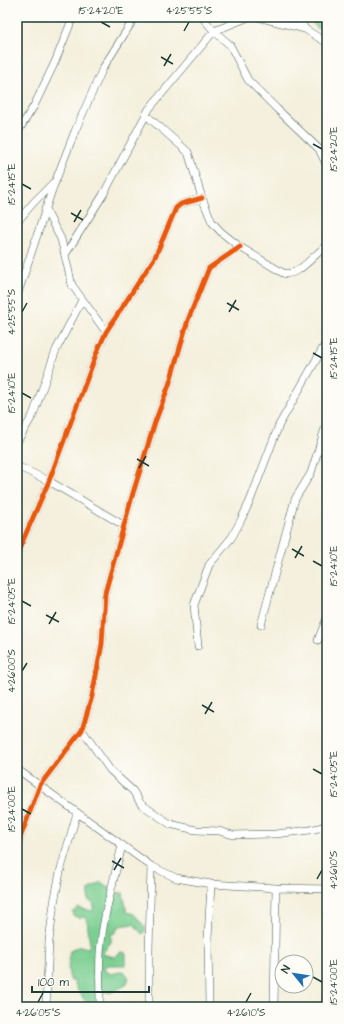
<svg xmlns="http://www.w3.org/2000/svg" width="344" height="1024" font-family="'Architects Daughter',sans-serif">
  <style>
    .green { fill: #7bcf92; stroke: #4d8663 }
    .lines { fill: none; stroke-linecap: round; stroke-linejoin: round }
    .minor-casing { stroke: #3f584d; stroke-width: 8 }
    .minor { stroke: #fff; stroke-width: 7 }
    .cycleway-casing { stroke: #fdfcf7; stroke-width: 8 }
    .cycleway { stroke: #e8590c; stroke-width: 5 }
    .ticks { fill: none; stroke: #1f3d34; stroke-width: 1.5 }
    .neatline { fill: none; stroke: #1f3d34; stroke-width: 1.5 }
    .ticks-label { font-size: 10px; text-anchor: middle; fill: #1f3d34 }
  </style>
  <rect width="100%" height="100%" fill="#fdfcf7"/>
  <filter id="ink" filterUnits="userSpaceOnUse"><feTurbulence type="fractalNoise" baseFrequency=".025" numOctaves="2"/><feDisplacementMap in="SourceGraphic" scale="8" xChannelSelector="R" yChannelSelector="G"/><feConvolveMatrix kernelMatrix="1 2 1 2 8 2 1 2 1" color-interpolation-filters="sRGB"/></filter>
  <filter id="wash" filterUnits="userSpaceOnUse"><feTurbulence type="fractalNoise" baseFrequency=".012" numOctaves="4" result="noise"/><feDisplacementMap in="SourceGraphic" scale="16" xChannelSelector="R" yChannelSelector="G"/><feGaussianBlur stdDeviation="0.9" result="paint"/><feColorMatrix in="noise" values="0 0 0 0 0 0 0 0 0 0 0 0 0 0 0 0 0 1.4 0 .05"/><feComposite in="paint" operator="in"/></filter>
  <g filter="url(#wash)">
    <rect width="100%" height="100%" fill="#f4f0dd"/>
    <path class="green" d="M309,17H327V34L316,27Z
      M101,882L115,892L123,893L127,912L134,914L145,927V932L142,934L134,924L119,926L115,933L111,934V942L102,954L114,957L121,952L126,953V965H109L105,966L104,970L111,974L124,971L129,978L126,985L110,993L103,991H97L96,995L98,999V1004L95,1007H90L78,991L74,981H71C67,972 68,961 70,951L80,946L88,948L90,945L87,920L83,917L80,918L74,916L73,912L78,908L93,911L94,904L88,900L89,890Z"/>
  </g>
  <g filter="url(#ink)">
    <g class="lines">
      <defs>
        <path id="minor" d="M202,17L214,31L230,45L248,80L277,109L319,149L327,166
          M258,17L305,29
          M298,17L305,29L327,43
          M146,115L188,152L202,198L212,222L221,232L240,247L283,273C300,277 314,253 327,246
          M17,133L34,106L55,62L73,17
          M45,209L61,239L72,285L106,332
          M17,222L34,202L53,183
          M65,255L103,195L149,109L214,31L249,17
          M17,296L52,190L75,131L103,68L135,17
          M17,442L33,415L56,350L82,300
          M17,466L49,481L123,525
          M17,554L49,481L97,352L106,332L155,257L176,208L181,204L202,198
          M261,625L295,499L311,473L327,422
          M318,640L327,618
          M198,646L194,605L209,565L232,537L241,520L250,501L279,425L327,341
          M82,730L110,770L133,791L141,804L170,824L196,830L219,831L233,835L275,834L310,830L327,826
          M17,769L151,866L176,878L211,884L276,888L327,889
          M17,846L40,785L82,730L92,696L102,644L105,593L133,493L155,422L169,385L188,320L209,268L240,247
          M46,1007L49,941L54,903L60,872L77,813
          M100,1007C100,990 99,972 100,954C102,918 114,881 122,845
          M149,1007V951L151,866
          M209,1007L208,938L211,884
          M274,1007L276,888
          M325,1007L327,989"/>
      </defs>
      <use href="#minor" class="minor-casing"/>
      <use href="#minor" class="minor"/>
      <defs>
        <path id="cycleway" d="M17,554L49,481L97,352L106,332L155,257L176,208L181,204L202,198
          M17,846L40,785L82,730L92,696L102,644L105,593L133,493L155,422L169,385L188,320L209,268L240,247"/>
      </defs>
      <use href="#cycleway" class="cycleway-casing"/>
      <use href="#cycleway" class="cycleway"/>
    </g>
  </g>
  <path class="ticks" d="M101,22L110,27M184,31L189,22M161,57L173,64M164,66L171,54M313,144L322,149M22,184L31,189M71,213L83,220M74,222L81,210M227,303L239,310M22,312L27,303M229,312L236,300M313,353L322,358M22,393L31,398M137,459L149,466M139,468L146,456M292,549L304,556M295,558L302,546M313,561L322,566M22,601L31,606M46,615L59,622M49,624L56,612M22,671L27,663M202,705L214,712M205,714L212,702M313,769L322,774M22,809L31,814M112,861L124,868M114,870L121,858M317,879L322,870M313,977L322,982M38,1002L43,993M246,1002L251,993"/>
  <rect width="344" height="1024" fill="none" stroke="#fdfcf7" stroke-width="44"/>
  <g transform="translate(294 974) rotate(300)"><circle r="19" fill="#fdfcf7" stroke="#a4b0a9"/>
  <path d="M0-3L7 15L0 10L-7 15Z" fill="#1f6fb2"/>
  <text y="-6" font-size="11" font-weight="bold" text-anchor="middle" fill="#1f3d34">N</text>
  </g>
  <path d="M32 986v6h117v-6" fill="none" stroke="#1f3d34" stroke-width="2"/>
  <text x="38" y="986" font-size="12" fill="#1f3d34" stroke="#fdfcf7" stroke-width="3" paint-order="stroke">100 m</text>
  <rect x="22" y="22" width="300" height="980" class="neatline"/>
  <g class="ticks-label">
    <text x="101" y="14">15°24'20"E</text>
    <text x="189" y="14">4°25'55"S</text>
    <text transform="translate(333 149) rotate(-90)" y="4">15°24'20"E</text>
    <text transform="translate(11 184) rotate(-90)" y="4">15°24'15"E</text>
    <text transform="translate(11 312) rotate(-90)" y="4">4°25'55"S</text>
    <text transform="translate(333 358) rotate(-90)" y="4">15°24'15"E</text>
    <text transform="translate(11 393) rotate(-90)" y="4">15°24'10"E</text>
    <text transform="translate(333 566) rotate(-90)" y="4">15°24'10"E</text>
    <text transform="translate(11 601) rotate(-90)" y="4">15°24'05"E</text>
    <text transform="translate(11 671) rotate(-90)" y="4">4°26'00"S</text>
    <text transform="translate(333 774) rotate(-90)" y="4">15°24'05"E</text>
    <text transform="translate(11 809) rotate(-90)" y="4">15°24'00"E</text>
    <text transform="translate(333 870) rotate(-90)" y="4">4°26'10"S</text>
    <text transform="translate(333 982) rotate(-90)" y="4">15°24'00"E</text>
    <text x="38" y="1016">4°26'05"S</text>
    <text x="246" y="1016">4°26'10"S</text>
  </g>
</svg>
